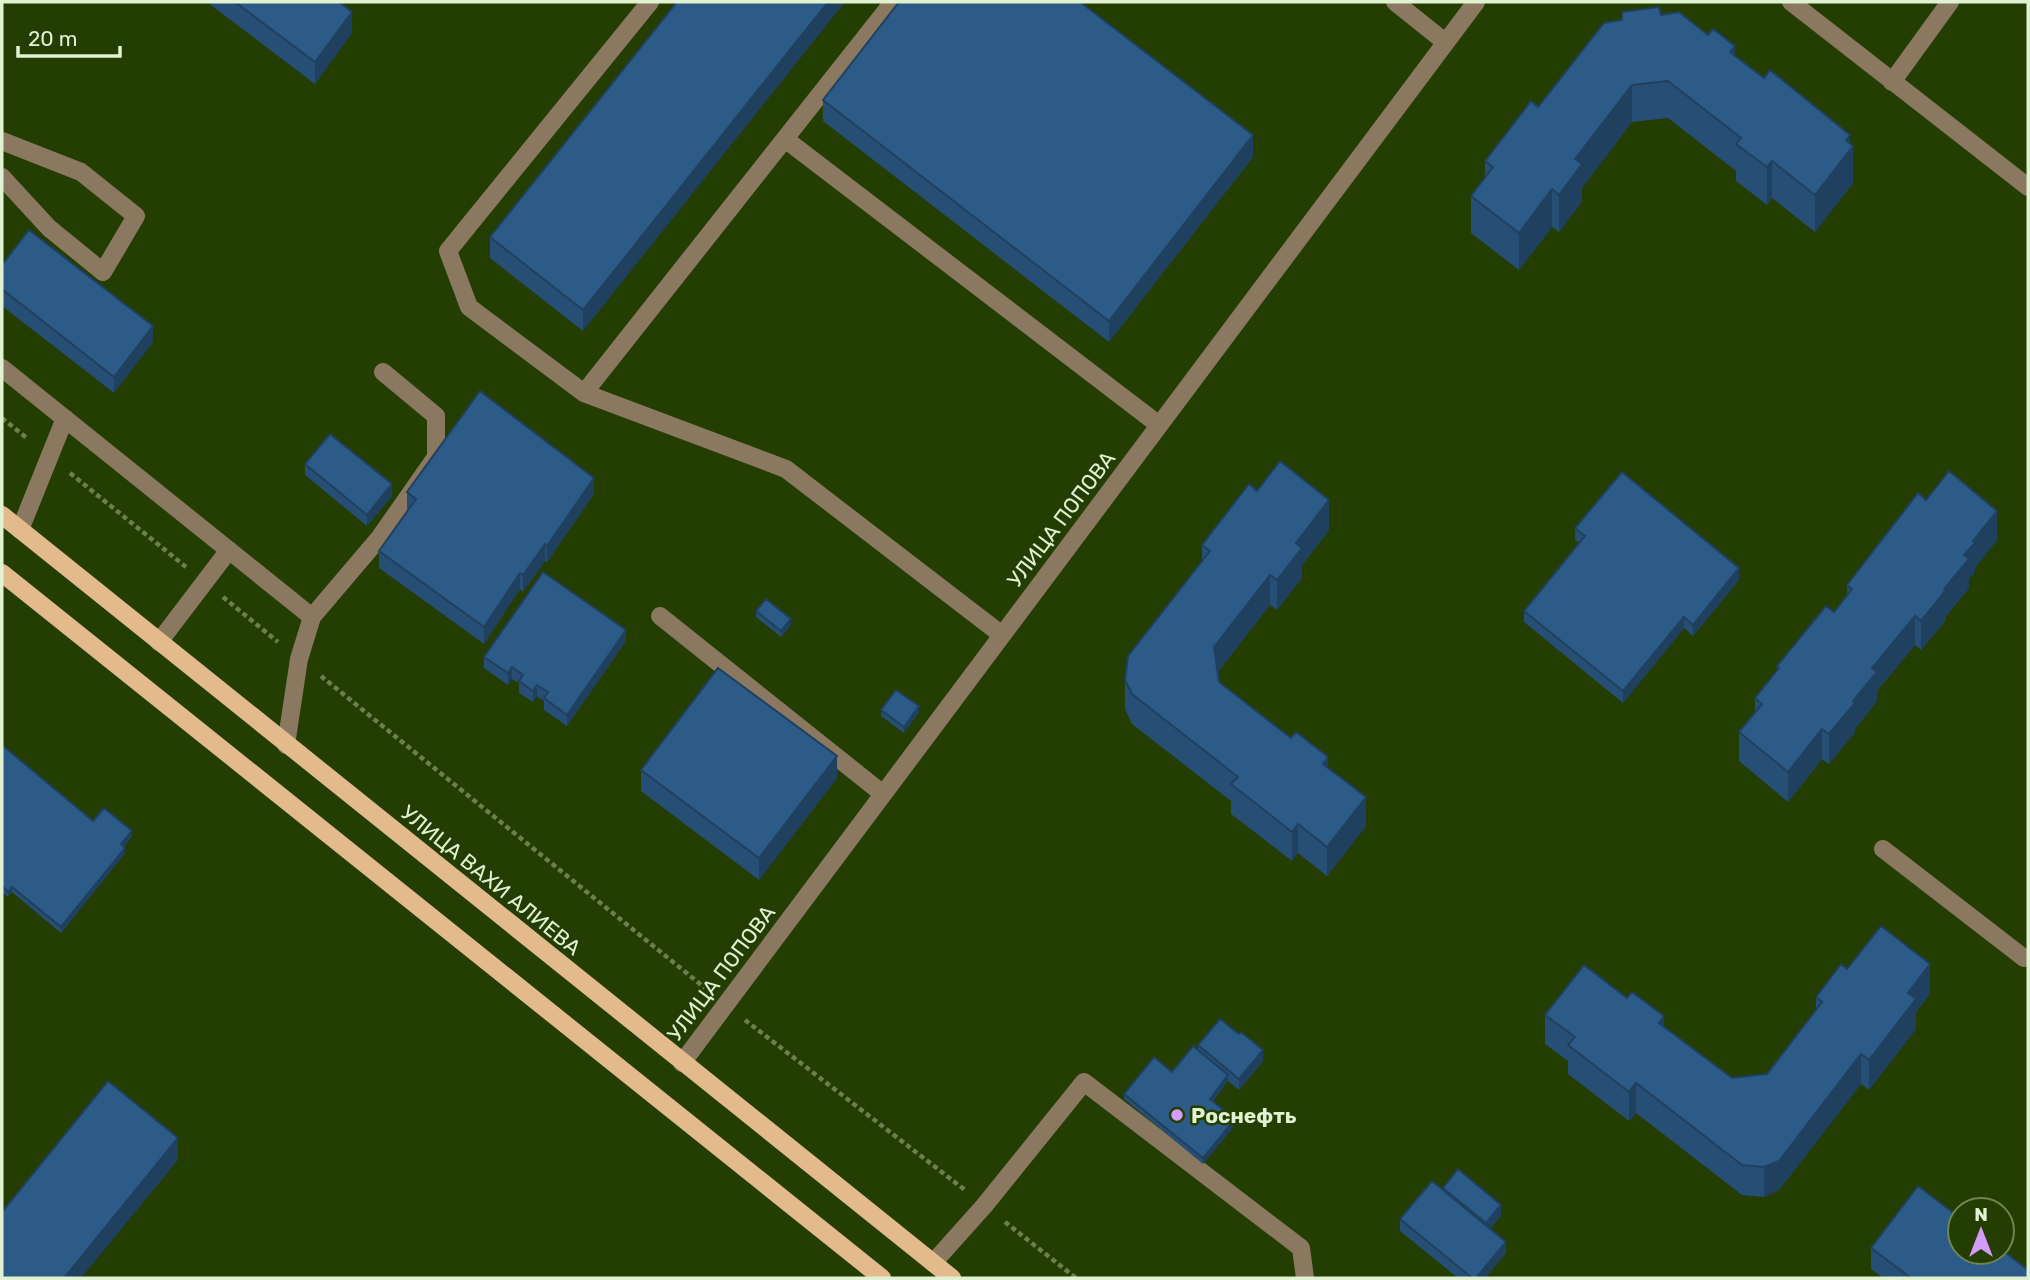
<svg xmlns="http://www.w3.org/2000/svg" width="2030" height="1280" font-family="Rubik,sans-serif">
  <style>
    .lines { fill: none; stroke-linecap: round; stroke-linejoin: round }
    .path { stroke: #6a804e; stroke-width: 4.5; stroke-dasharray: 5 3.5; stroke-linecap: butt }
    .minor { stroke: #8b7861; stroke-width: 18 }
    .major { stroke: #e2ba8c; stroke-width: 18 }
    .wall { fill: #274e75 }
    .shaded-wall { fill: #20405f }
    .building { fill: #2d5b88; stroke: #20405f; stroke-width: 2 }
    .poi-dot { fill: #d49cfb; stroke: #243d00; stroke-width: 2.5 }
    .labels { text-anchor: middle; dominant-baseline: central; stroke-width: 5; stroke-linejoin: round; paint-order: stroke }
    .street-label { font-size: 21px; fill: #e1f2d2; stroke: #243d00 }
    .poi-label { font-size: 21px; font-weight: bold; fill: #e1f2d2; stroke: #243d00; text-anchor: start }
  </style>
  <rect width="100%" height="100%" fill="#243d00"/>
  <g class="lines">
    <path class="path" d="M2,418L28,439
      M70,473L186,567
      M223,597L278,642
      M321,676L705,988
      M745,1020L965,1190
      M1005,1222L1076,1278"/>
    <path class="minor" d="M650,2L448,251L469,307L584,393L786,469L1002,635
      M1395,2L1445,42
      M1791,2L2028,187
      M1892,82L1950,2
      M785,139L1159,425
      M2,141L81,172L136,216L103,272L49,228L2,177
      M2,368L312,617L299,659L286,745
      M584,393L893,2
      M20,530L65,418
      M660,616L883,794
      M312,617L380,537L436,457V416L383,372
      M159,642L229,550
      M1883,849L2024,958
      M682,1063L1476,2
      M933,1263L984,1206L1084,1082L1301,1248L1305,1278"/>
    <path class="major" d="M2,515L952,1278
      M2,573L882,1278"/>
  </g>
  <path class="wall" d="M207,2H339L352,33L315,84Z
    M677,2L583,331L490,258V237Z
    M1622,12L1661,15L1735,55L1850,144L1853,183L1815,232L1772,198L1767,205L1736,181V171L1668,118L1632,122L1582,188V201L1559,232L1552,227L1519,270L1471,233V196L1485,178V161L1538,107L1622,20Z
    M823,100L1253,157L1109,342L823,121Z
    M2,265L153,342L114,393L2,306Z
    M305,464L392,496L367,526L305,475Z
    M1257,491L1329,530L1302,565V578L1277,610L1270,605L1217,673L1219,682L1328,767L1366,826L1327,876L1298,853L1292,861L1231,814V801L1132,724L1125,709V680L1202,562V545Z
    M407,492L594,494L547,562L545,561L523,592L520,589L484,644L379,568V551L408,510L407,509Z
    M1926,500L1997,540L1975,568V572L1969,579V588L1946,616V620L1921,650L1915,645L1877,691V701L1855,729V732L1829,764L1822,759L1788,802L1739,761V732L1755,713V698L1777,670V666L1834,612L1847,596V585Z
    M1575,528L1739,580L1693,636L1684,628L1623,703L1524,622V611L1580,543L1575,540Z
    M756,611L791,625L781,637L756,617Z
    M626,641L567,726L544,710V701L537,696L533,702L519,693V683L512,679L508,685L484,668V657Z
    M881,710L919,712L904,733L881,716Z
    M2,745L93,821L132,836L124,847L125,853L61,933L12,892L8,897L2,892Z
    M641,770L837,778L759,880L641,791Z
    M1847,969L1930,994L1916,1012V1029L1869,1090L1861,1084L1779,1190L1764,1197L1742,1195L1636,1113L1629,1121L1568,1074V1061L1545,1044V1015L1664,1027L1732,1078L1767,1074L1816,1010V997Z
    M1198,1045L1263,1061L1239,1090L1228,1081L1213,1101L1235,1125L1203,1164L1124,1099V1094L1172,1072L1198,1051Z
    M1443,1188L1501,1216L1490,1229L1506,1253L1485,1278H1458L1400,1231V1219L1443,1190Z
    M1871,1248L2028,1278H1883L1871,1269Z"/>
  <path class="shaded-wall" d="M828,2H845L583,331V310Z
    M352,12V33L315,84V62Z
    M1735,46V83L1730,52Z
    M1632,85V122L1582,188V201L1559,232V195L1575,159Z
    M1253,135V157L1109,342V321Z
    M1850,135V149L1853,146V183L1815,232V195L1846,140Z
    M1772,161V198L1767,205V167Z
    M1552,189V227L1519,270V233Z
    M153,326V342L114,393V377Z
    M594,478V494L547,562V546Z
    M392,484V496L367,526V515Z
    M1329,500V530L1302,565V578L1277,610V580L1296,543Z
    M1997,511V540L1975,568V572L1969,579V588L1946,616V620L1921,650V621L1944,589L1973,541Z
    M545,544V561L523,592V575Z
    M1739,568V580L1693,636V625Z
    M520,573V589L484,644V627Z
    M1270,575V605L1214,677V647Z
    M1915,616V645L1877,691V701L1855,729V732L1829,764V734L1853,701L1872,668Z
    M1684,617V628L1623,703V691Z
    M791,619V625L781,637V631Z
    M626,630V641L567,726V715Z
    M512,667V679L508,685V673Z
    M537,685V696L533,702V691Z
    M919,706V712L904,733V727Z
    M1822,729V759L1788,802V772Z
    M837,756V778L759,880V858Z
    M1328,757V786L1323,764Z
    M1366,797V826L1327,876V847Z
    M1298,824V853L1292,861V832Z
    M132,831V836L121,850V844Z
    M125,848V853L61,933V927Z
    M12,887V892L8,897V892Z
    M1930,964V994L1916,1012V1029L1869,1090V1060L1908,993Z
    M1664,1016V1046L1659,1023Z
    M1263,1050V1061L1239,1090V1079Z
    M1861,1054V1084L1779,1190L1764,1197V1167Z
    M1228,1075V1081L1210,1104V1099Z
    M1636,1083V1113L1629,1121V1092Z
    M1235,1119V1125L1203,1164V1158Z
    M178,1138V1160L81,1278H64Z
    M1501,1205V1216L1486,1234V1223Z
    M1506,1242V1253L1485,1278H1476Z"/>
  <path class="building" d="M235,2H339L352,12L315,62Z
    M677,2H828L583,310L490,237Z
    M899,2H1080L1253,135L1109,321L823,100Z
    M1659,7L1661,15L1679,12L1708,35L1713,29L1735,46L1730,52L1764,78L1770,70L1850,135L1846,140L1853,146L1815,195L1772,161L1767,167L1736,144L1741,138L1668,81L1632,85L1575,159L1582,164L1559,195L1552,189L1519,233L1471,196L1493,167L1485,161L1531,101L1538,107L1604,23L1622,20V12Z
    M29,230L153,326L114,377L2,289V265Z
    M480,391L594,478L547,546L545,544L523,575L520,573L484,627L379,551L416,499L407,492Z
    M330,434L392,484L367,515L305,464Z
    M1280,461L1329,500L1296,543L1302,548L1277,580L1270,575L1214,647L1219,682L1291,738L1296,732L1328,757L1323,764L1366,797L1327,847L1298,824L1292,832L1231,784L1238,777L1132,694L1125,680L1128,656L1210,551L1202,545L1249,484L1257,491Z
    M1949,471L1997,511L1973,541L1975,543L1964,555L1969,559L1944,589L1946,590L1921,621L1915,616L1872,668L1877,672L1853,701L1855,703L1829,734L1822,729L1788,772L1739,732L1762,704L1755,698L1779,668L1777,666L1826,606L1834,612L1852,589L1847,585L1918,493L1926,500Z
    M1622,472L1739,568L1693,625L1684,617L1623,691L1524,611L1585,536L1575,528Z
    M543,572L626,630L567,715L544,698L548,692L537,685L533,691L519,681L523,675L512,667L508,673L484,657Z
    M766,599L791,619L781,631L756,611Z
    M718,668L837,756L759,858L641,770Z
    M896,690L919,706L904,727L881,710Z
    M2,745L93,821L104,808L132,831L121,844L125,848L61,927L12,887L8,892L2,886Z
    M1881,926L1930,964L1908,993L1916,999L1869,1060L1861,1054L1779,1161L1764,1167L1742,1165L1636,1083L1629,1092L1568,1045L1575,1037L1545,1015L1584,965L1627,998L1632,992L1664,1016L1659,1023L1732,1078L1767,1074L1822,1002L1816,997L1841,964L1847,969Z
    M1220,1019L1239,1034L1241,1032L1263,1050L1239,1079L1198,1045Z
    M1193,1046L1228,1075L1210,1099L1235,1119L1203,1158L1124,1094L1154,1057L1172,1072Z
    M108,1081L178,1138L64,1278H2V1212Z
    M1458,1169L1501,1205L1486,1223L1443,1188Z
    M1432,1181L1506,1242L1476,1278H1472L1400,1219Z
    M1918,1186L1960,1218V1252H2002V1250L2028,1270V1278H1911L1871,1248Z"/>
  <circle class="poi-dot" cx="1177" cy="1115" r="7"/>
  <g class="labels">
    <g class="street-label">
      <text transform="translate(1061 519) rotate(-53)">УЛИЦА ПОПОВА</text>
      <text transform="translate(491 880) rotate(39)">УЛИЦА ВАХИ АЛИЕВА</text>
      <text transform="translate(721 973) rotate(-53)">УЛИЦА ПОПОВА</text>
    </g>
    <g class="poi-label">
      <text x="1191" y="1115">Роснефть</text>
    </g>
  </g>
  <rect width="2030" height="1280" fill="none" stroke="#e1f2d2" stroke-width="7"/>
  <g transform="translate(1981 1231)"><circle r="33" fill="#243d00" stroke="#708554" stroke-width="2"/>
  <path d="M0-5L12 26L0 18L-12 26Z" fill="#d49cfb"/>
  <text y="-10" font-size="19" font-weight="bold" text-anchor="middle" fill="#e1f2d2">N</text>
  </g>
  <path d="M18 46v10h102v-10" fill="none" stroke="#e1f2d2" stroke-width="3.5"/>
  <text x="28" y="46" font-size="21" fill="#e1f2d2" stroke="#243d00" stroke-width="5" paint-order="stroke">20 m</text>
</svg>
